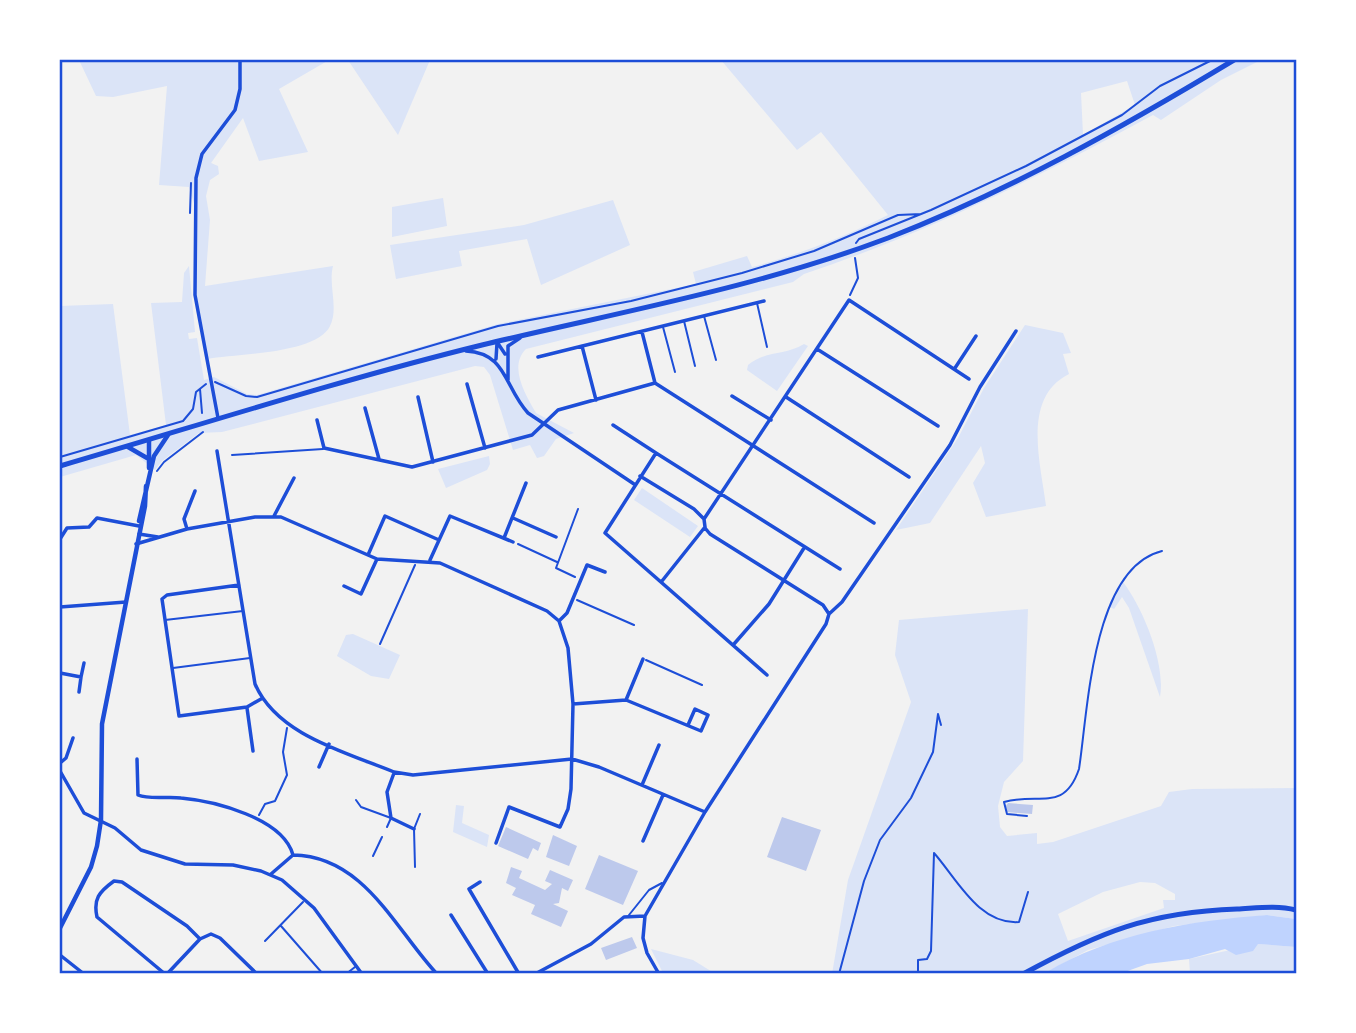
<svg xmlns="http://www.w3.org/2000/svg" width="1356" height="1033" font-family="'PT Sans',sans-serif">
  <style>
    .green { fill: #dbe4f7; fill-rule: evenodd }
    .water { fill: #bfd3fe }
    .building { fill: #bdc9ec }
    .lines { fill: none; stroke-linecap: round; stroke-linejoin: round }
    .path { stroke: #1d4ed8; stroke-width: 2 }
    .service { stroke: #1d4ed8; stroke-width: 2 }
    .minor { stroke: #1d4ed8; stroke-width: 3.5 }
    .tertiary { stroke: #1d4ed8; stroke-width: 4.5 }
    .secondary { stroke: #1d4ed8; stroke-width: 5 }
    .neatline { fill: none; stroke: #1d4ed8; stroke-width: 2.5 }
  </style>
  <rect width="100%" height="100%" fill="#f2f2f2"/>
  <path class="green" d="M79,60H329L279,89L308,152L259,161L243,118L211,163L218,166L219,174L210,180L206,196L210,220L205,286L333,266C328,285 339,308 330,326C317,354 235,354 207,359L195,295L196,210L189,187L159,185L167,86L113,97L96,96Z
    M348,60H430L398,135Z
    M721,60H1261L1221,80L1161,120L1153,115C1040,176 927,233 804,274L793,282L526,349C508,367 526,395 536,413L574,433L556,439L544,456L537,458L530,445L513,450L490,375L484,367L475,366L222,432L199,433L162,461L155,470L136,455L60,477V306L113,304L130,435L166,425L151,303L182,302L184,273L189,266L195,332L188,333L189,339L197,338L204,380L214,377L247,394L257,395L498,324L696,284L693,272L747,256L752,267C800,254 844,237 888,215L821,132L797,150ZM1127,81L1135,105L1083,135L1081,93Z
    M443,198L447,226L392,237V207Z
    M613,200L630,245L541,285L527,239L459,251L462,266L396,279L390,245L524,225Z
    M1025,325L1063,333L1071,353L1063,354L1069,374C1021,398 1041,464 1046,506L986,517L973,483L985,463L981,446L930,523L896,530L958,438L984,388Z
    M804,344L808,346L777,391L747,370L748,365C766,350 784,356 804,344Z
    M489,456L490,464L487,470L446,488L438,469Z
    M642,488L698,526L690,537L634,500Z
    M1123,582C1143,608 1166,664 1160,697L1129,608L1122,597L1114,609L1110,607Z
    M1028,609L1023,761L1004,782L998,806L1000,827L1007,836L1037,833V844L1053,842L1161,806L1169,792L1192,789L1296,788V919L1267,915L1174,926L1088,950L1045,973L832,974L848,880L911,702L895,655L899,620ZM1140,882L1155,883L1175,894V900H1163L1164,908L1068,941L1058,914L1103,892Z
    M353,634L400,655L389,679L371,676L337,656L346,635Z
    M456,805L464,806L462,823L489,835L487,847L453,832Z
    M1258,944L1296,947V973H1190L1189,959Z
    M651,949L693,960L714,973H663Z"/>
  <path class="water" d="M1267,915L1296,919V947L1258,944L1253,951L1236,955L1225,949L1189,959L1147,964L1122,973H1045C1112,933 1189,921 1267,915Z"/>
  <path class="building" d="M1008,803L1033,805L1032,814L1007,812L1005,807Z
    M782,817L821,830L806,871L767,857Z
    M506,827L541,843L538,851L533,848L528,859L498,846Z
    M553,835L577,846L569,866L546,857Z
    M599,855L638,871L623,905L585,889Z
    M511,867L522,871L519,878L545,890L552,884L545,881L550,870L573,880L568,891L562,888L559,903L553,904L568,911L561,927L531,914L535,905L512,895L516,888L506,883Z
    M632,937L637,948L606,960L601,948Z"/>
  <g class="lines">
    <path class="path" d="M190,213L191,183
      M856,243L859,239L931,210L1026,166L1122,115L1160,86L1212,60
      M850,295L858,278L855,258
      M215,382L246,396L257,397L498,326L631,301L742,273L814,251L898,215L921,214
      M200,389L202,413
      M60,457L183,421L193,409L196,392L206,384
      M157,471L164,462L203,432
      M518,544L557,562
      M575,577L556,568L578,509
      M577,600L634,625
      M380,644L415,565
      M259,815L265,804L275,801L287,775L283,752L287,728
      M1027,816L1007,814L1004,802C1039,792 1064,813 1079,769C1088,711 1092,568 1162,551
      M839,974L864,881L880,840L911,798L933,752L938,714L941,725
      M918,974V960L927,959L931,951L934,853C957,879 979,925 1019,922L1028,892"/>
    <path class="service" d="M757,303L767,347
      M704,316L716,360
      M684,321L695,366
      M663,327L675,372
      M232,455L323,449
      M165,620L243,611
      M646,660L702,685
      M173,668L250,658
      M356,800L361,807L391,818L387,827
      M373,856L382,837
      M415,867L414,829L420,814
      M629,915L649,890L662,883
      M281,926L323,974
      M265,941L303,902
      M346,974L355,967"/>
    <path class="minor" d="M642,332L655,383
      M497,342L505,354
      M582,346L596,400
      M817,349L938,426
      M466,351C507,353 504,387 528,413L634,484
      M538,357L764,301
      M496,359L497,343
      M955,368L976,336
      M508,380V346L520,338
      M655,383L874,523
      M467,384L485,448
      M732,396L771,420
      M418,397L433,462
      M786,397L909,477
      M365,408L379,459
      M218,418L195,295L196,178L202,154L235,110L240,89V60
      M317,420L324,448L412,467L532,435L558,410L655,383
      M613,425L656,453
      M217,451L255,684C277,735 345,752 394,772L413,775L572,759L599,767L705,812
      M640,476L694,509L704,519
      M274,516L294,478
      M513,518L556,537
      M705,527L704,519L849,300L969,379
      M705,528L710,534L823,605L829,614
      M187,529L184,519L195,491
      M139,534L158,537
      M504,538L526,483
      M60,539L67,528L89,527L97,518L139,526
      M136,544L187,529L255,517H281L377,559L440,563L547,611L559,621L568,648L573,704L571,789L568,809L560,827L509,807L496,843
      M368,555L385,516L439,540
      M430,560L450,516L513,542
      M662,581L705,527
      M239,585L167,595L162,599L179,716L247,707L261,699
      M344,586L361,594L377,559
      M60,607L126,602
      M560,620L567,613L587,565L605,572
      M734,644L769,604L804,548
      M60,673L81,677L79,692
      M767,675L605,533L656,453L840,569
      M81,677L84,663
      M626,700L643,659
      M573,704L626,700L701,731L708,715L695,709L688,725
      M247,708L253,751
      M137,759L138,795C150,800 168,796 181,798C214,801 283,818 293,855
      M60,763L66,758L73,738
      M319,767L329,744
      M60,771L84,813L115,828L141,850L185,864L233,865L261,871L282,880L314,908L362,974
      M394,773L387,792L391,818L414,829
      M642,785L659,745
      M643,841L663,795
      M271,874L293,855C364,856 395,929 437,974
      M480,882L469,889L519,974
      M451,915L488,974
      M60,955L84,974
      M165,974L97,917C93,899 99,892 114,881L122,882L187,926L200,939
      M167,974L200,939L211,934L220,938L257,974
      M535,974L591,944L624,917L645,916
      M659,974L647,953L643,938L645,916L705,812L826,624L829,614L842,602L950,445L980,387L1016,331"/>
    <path class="tertiary" d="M128,447L147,458
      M149,468V441
      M139,521L154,456L168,435
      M60,928L91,867L97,846L101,820L102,724L145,506L146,486"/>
    <path class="secondary" d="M60,466C200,425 340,380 482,345C619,312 756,288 888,238C1009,191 1123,127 1234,60
      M1023,974C1100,932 1149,912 1237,909C1257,908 1277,905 1296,910"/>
  </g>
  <rect width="1356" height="1033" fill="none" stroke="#ffffff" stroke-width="122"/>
  <rect x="61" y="61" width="1234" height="911" class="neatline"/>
</svg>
